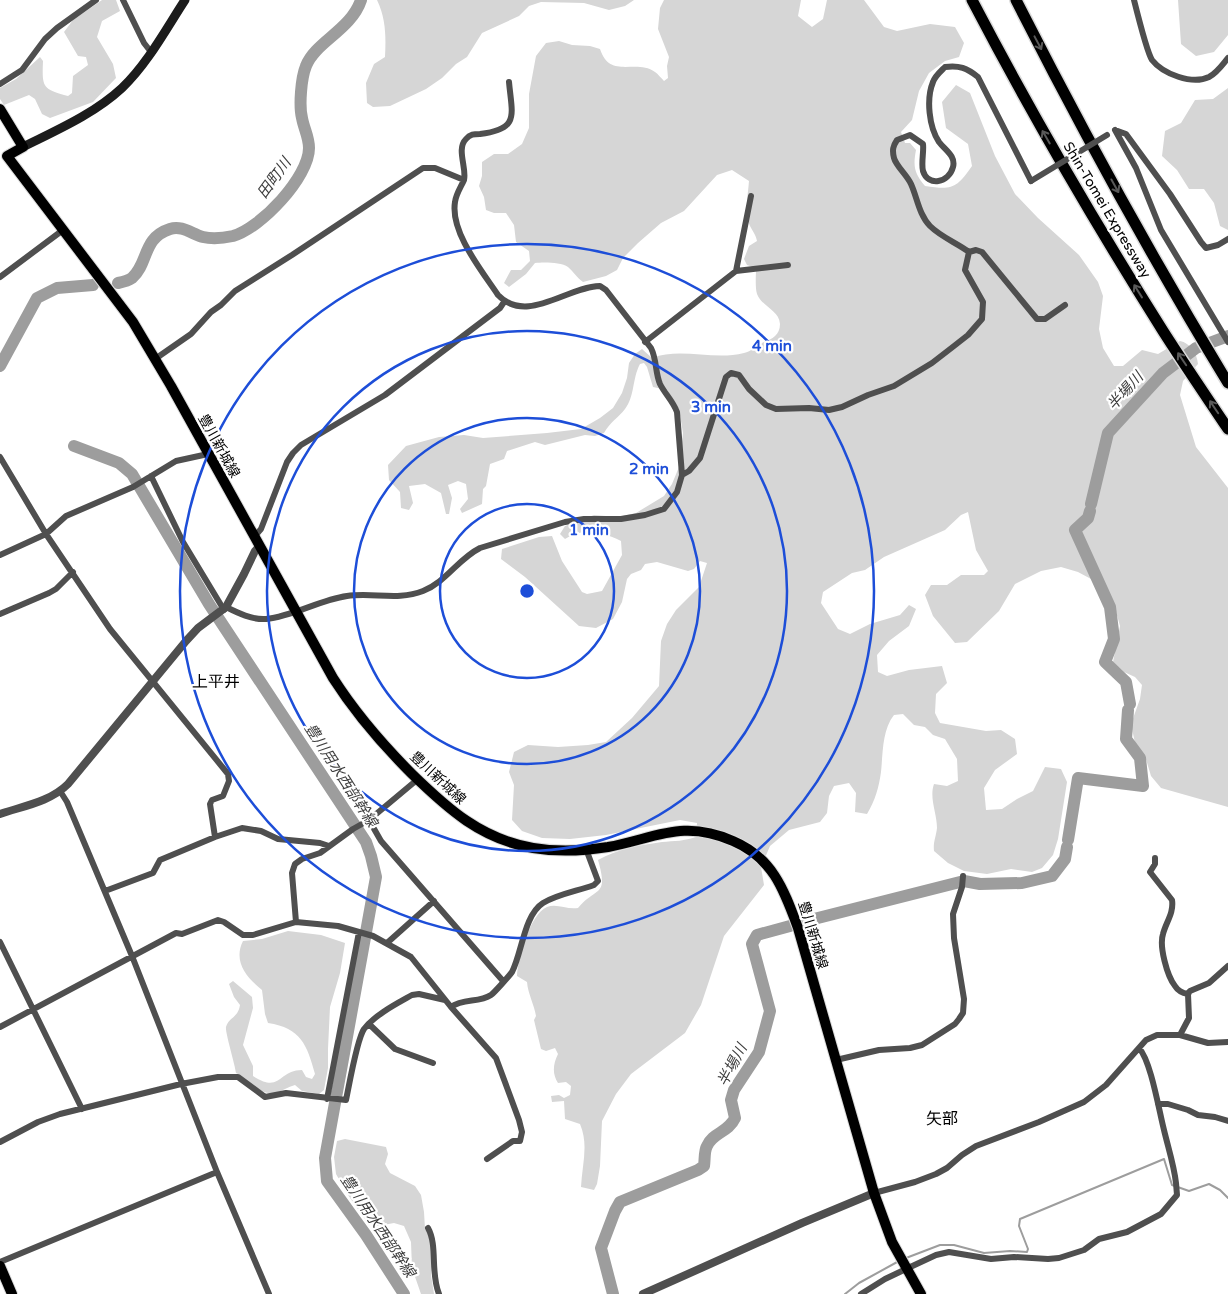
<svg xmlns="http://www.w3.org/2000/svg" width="1228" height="1294" font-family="'Varela Round','Noto Sans JP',sans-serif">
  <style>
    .green { fill: #d6d6d6 }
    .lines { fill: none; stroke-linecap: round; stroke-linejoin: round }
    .stream { stroke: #9d9d9d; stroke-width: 2 }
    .river { stroke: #9d9d9d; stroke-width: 12 }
    .primary-casing { stroke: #dbdbdb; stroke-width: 12 }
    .trunk-casing { stroke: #dbdbdb; stroke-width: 12 }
    .motorway-casing { stroke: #dbdbdb; stroke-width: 14 }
    .minor { stroke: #4f4f4f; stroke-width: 6 }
    .tertiary { stroke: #4f4f4f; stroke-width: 8 }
    .secondary { stroke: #1c1c1c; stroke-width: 9 }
    .primary { stroke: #000; stroke-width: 10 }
    .trunk { stroke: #000; stroke-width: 10 }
    .motorway { stroke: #000; stroke-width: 11 }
    .minor-bridge { stroke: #4f4f4f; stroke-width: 6 }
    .oneway { stroke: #595959 }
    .ring { fill: none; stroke: #1d4ed8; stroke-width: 2.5 }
    .labels { text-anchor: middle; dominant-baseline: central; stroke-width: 4.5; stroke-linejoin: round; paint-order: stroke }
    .street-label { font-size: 14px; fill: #000; stroke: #fff }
    .water-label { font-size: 15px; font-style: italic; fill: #3e3e3e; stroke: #fff }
    .quarter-label { font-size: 16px; fill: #000; stroke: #fff }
    .centre { fill: #1d4ed8; stroke: #fff; stroke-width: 2.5 }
    .ring-label { font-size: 15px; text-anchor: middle; font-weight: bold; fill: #1d4ed8; stroke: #fff; stroke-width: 4.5; stroke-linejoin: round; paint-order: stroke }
  </style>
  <rect width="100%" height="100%" fill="#fff"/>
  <path class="green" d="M102,0H116L120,11L102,21L97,37L113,64L116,78L93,102L50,118L42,114L35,99L29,95L4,105L0,99V88L16,79L40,57L43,61C42,87 42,89 68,96L72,93L73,76L88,65L86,57L78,56L64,32L73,20Z
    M377,0H634L625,6L609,10L584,3L541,2L529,6L519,16L482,33L467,57L456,64L442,78L426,89L390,106L373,107L367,103L366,83L374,64L385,57C386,37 386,19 377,0Z
    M664,0H801L798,16L812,27L823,19L827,0H864L884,27L897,31L930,24L955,27L964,43L959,57L945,61L929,73L919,91L912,120L901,132L905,143H910L916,150C913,166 914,173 925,186C952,190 956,189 972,166L968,144L946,128L942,102L956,85L970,93L995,156L1015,194L1038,218L1079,255L1098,282L1103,296L1099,329L1103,348L1114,366H1123L1142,350L1158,354L1180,341C1190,343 1197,353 1198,364L1183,381L1180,395L1196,447L1228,488V807L1161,788L1151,776L1145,756L1135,743L1131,724L1140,699L1142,685L1135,677L1124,672L1113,662L1120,626L1113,601L1106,587L1078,572L1061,567L1041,571L1015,584L999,611L967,642L955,643L933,616L925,595L931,585H947L961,575H984L988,571L976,550L968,512L961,515L945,530L884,557L865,570L852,573L823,592L821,603L838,629L850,634L870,624L900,615L909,605L916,609L909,626L889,641L877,655L878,672L887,676L909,670L942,666L947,683L936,694L935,713L940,723L986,731L1001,730L1015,739L1017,754L995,770L984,788L986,810L1002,809L1017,799L1033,791L1045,767L1061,769L1067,782L1058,839L1053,855L1042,868L1032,872L1011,869L987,874L964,871L948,863L934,851C933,842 936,837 937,828C937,813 929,798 934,784L947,786L958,781L957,759L945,739L933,735L925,727L914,725L903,714L894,715C882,730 883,753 881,772C879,787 875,801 867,814L855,812L856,793L849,783L834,786L829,796L827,813L820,822L789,830L770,846L761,867L764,885L724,936L701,1005L685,1033L631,1074L616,1094L602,1121L600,1166L597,1184L594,1190L581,1187C582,1165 589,1145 580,1124L565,1119L564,1101L552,1102L551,1096L559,1095L564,1098L570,1095L571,1086L566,1082L558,1083C552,1074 553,1064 558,1054L555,1048L546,1051L541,1049L534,1020L536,1016C534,1004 528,994 527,982L517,976C518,958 530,914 547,907C557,903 567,910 578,908C596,886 609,898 598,860C617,849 641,845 662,842C674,841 685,841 696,837L697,823L680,820L606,835L570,839L542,838L522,831L512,820L514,785L509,772L514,752L528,745L558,747L588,745L606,742L632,718L659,686L661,641L667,624L676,610L699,587L707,563L700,561L694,569L688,571L657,562L645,564L641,570L631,574L627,579L622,602L613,619L596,628L579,626L525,577L501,559L502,549L539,537L552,536L562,561L582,592L587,594L602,591L622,555L621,541C599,531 587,527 565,539L560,534L565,526L594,515L618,517L636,513L664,496L672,484L679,467L683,433L679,409L667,390L653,387L647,367L644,363L640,364C632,379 635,396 625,409C618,418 610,422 604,433L595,436L585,435L545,445L535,442L507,451L504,459L490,464L486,486L483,489L482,504L462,513L460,509L468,499L466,484L458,481L448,485L452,498L449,514H446L441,493L425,484L409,486L413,503L409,510L401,508L400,492L389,480L388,465L406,446L439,437L464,435L483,438L547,433L581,429L600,418L613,408L622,393L627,378L629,363L635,354L642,349L652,358C681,347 714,361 744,353C751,352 757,345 764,342C772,339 780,335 780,324C779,310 762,307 757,294C755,287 756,276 756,268L747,265L744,259L749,246L757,241C756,235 753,232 750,226C744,213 748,195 749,181L732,170L717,175L684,211L661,223L638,243L623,258L617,270L606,276L583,282C577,278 573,271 568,267C561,262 543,262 535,263L526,274L509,287L504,283L511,270H521L530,261L529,251L516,242L514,225L506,213H494L486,210L484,197L479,186L482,176V162L494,154H508L522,144L529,128V94L536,56L546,43L559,41L572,45L590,46L600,49C610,80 636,58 655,72C658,74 661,78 664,81L668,78L667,66L669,57L658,29L660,8Z
    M1178,0H1228V35L1214,52L1196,56L1181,44Z
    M1228,88V230L1220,226L1214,203L1204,189H1189L1177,170L1162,156L1165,131L1181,123L1195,100L1213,99Z
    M288,931L321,935L345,943L340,973L330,1007L328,1049V1068L324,1090L319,1094L302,1091L295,1085C288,1087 282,1091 275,1093C259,1096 249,1079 236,1073C235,1064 225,1032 226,1027C229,1017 238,1018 240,1005L234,997L229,984L233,981L252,997L253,1008L243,1045L253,1066V1076C281,1094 278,1070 302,1070L306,1077L312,1079L315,1074C307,1045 301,1028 268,1023L265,1014L262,990C246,977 233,961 243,941L262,939Z
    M345,1139L386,1147L388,1154L385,1164L390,1173L415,1186L421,1195L424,1212L425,1229L430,1236L432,1250L431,1275L434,1294H421L412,1268L411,1242L404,1226L394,1223L378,1226L367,1222L348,1195L336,1174L334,1157L337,1141Z"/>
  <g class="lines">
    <path class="stream" d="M906,1258L940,1245H954L984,1253L1010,1251L1027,1252L1028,1249L1019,1226L1020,1219L1164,1159L1172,1185L1189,1191L1209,1184L1220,1190L1228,1198
      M845,1294L859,1283L899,1261"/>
    <path class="river" d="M118,283C123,282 128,281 132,278C149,263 142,238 170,229C182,225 192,234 203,237C211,239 224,238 233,236C261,228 309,177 309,148C309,137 304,129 302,118C299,106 301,78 306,66C315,42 351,30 361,0
      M0,366L37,298L57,288L93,285
      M74,446L119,463L132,474L209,604L366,842L371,856L376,877L325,1158L327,1181L366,1235L404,1294
      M1091,504L1108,433L1163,373L1196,348L1228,336
      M1090,511L1088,518L1075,530L1110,607L1114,639L1105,662L1126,682L1130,704
      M1068,840L1078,778L1143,786L1140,758L1126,739L1128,710
      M806,921L964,881L980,884L1022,883L1052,876L1065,859L1067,847
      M613,1294L601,1248L615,1211L620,1202L698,1170L704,1166C705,1160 704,1151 707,1146C713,1132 728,1133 735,1118L731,1100L734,1090L759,1052L770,1011L752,944L757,935L790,926"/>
    <defs>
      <path id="primary" d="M0,109L23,147L7,156L133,322L171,386L333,678C356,714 382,744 412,774C448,809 481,839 533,848C557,852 583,851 608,847C656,838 683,819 733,841C773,858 784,890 798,928L874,1193L892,1242L921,1294"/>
      <path id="trunk" d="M0,1266L12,1294"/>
      <path id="motorway" d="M972,0C1031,113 1095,223 1163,331C1184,364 1206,396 1228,429
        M1016,0C1082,130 1152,258 1228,383"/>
    </defs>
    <use href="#primary" class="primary-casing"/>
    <use href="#trunk" class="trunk-casing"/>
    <use href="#motorway" class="motorway-casing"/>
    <path class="minor" d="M123,0L144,43L151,52
      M1134,0C1137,12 1147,52 1152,60C1163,74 1192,85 1209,77C1217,73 1223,64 1228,58
      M0,84L22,70L45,39L57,28L96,0
      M1115,130L1136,168L1161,230L1228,342
      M1115,130L1126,134L1170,194L1201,242L1206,248L1218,245L1228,239
      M464,180C467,168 456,149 466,139C470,134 474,134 480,134C520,129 512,115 509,82
      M1031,181L978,77C967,68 959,65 945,67C941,71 935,76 933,82C926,99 929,127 939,142C945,150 956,156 953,167C949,183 928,187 923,171C921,163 924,152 923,144L910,135L897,140C893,146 892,150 894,158C896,166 907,175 911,184C917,197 919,215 930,226C941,237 957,243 969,252L976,250L982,252L1037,319H1045L1065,305
      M736,271L788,265
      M0,277L63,230
      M645,342L736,271L751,196
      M155,359L191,334L211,312L221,305L235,291L292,255L423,168H435L464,180C461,187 456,194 455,202C450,232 482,271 498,295C527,325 566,287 600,286L606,290L651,348C657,360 655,372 660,384C665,394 673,401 677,412L682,475L677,492L664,509L645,515L621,519H584L565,522L480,548C458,559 446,582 423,591C398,601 372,592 347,596C319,600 294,616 266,619C252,620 238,613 226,607
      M0,457L46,534L110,629L228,774L229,781L223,796L212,800L210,804L215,837
      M682,475L689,471L700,458L726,377L731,373L739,375L749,389L766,405L776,409L809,408L829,410L842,407L868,395L894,386L932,363L954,346L968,335L982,319L983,302L965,270L969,252
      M151,476L183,542L224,610
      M254,537L261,529L287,462L293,453L301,445L385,395L500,308L504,302
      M0,555L46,534L66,516L133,487L176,461L208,454
      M0,614L49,593L56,589L73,572
      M60,791L67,802L132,956L217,1172L269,1294
      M369,820L381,841L503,981
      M1155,858V864L1150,872L1172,900C1174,913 1166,922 1163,934C1159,946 1167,976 1175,986C1178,991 1182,993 1188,994
      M105,891L153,873L160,860L215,837L242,828L261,831L278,839L320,843L329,846
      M296,922L292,873L295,864L302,859L320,853L353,829L369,820L418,779
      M0,942L82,1109
      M387,943L434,901
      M451,1007L496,1058L519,1120L522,1132L520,1141H513L487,1159
      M369,1024L395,1049L433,1063
      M0,1027L176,933L182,934L218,920L224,922L243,935H253L296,922L338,926L373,936L411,957L451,1007C463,998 479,1003 491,995C494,993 510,975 512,972C522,953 524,915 543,903C558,894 578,891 594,885L598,881L586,849
      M1180,1035L1208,1043L1228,1042
      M836,1060L879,1050L910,1048L922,1045L955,1024L959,1019L963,1013L964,999L954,938L953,914L962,887L963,876
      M327,1099L359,932
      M1158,1104H1168L1188,1110L1198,1115L1215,1117L1228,1121
      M0,1142L38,1122L60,1114L181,1084L218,1077H238L265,1097L286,1093L346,1100C349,1086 357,1039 364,1029C376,1014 396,1004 412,995L419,994L445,1000
      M874,1193L915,1182L936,1174L947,1168L962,1155L976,1146L1039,1122L1084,1102L1106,1085L1146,1040L1157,1035H1180L1189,1018L1188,994L1190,991L1209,983L1228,966
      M428,1228C438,1246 430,1272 439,1294
      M0,1262L217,1172
      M861,1294L885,1279L906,1269L936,1255L949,1252L991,1259L1014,1257L1048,1259L1059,1258L1084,1250L1099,1239L1127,1232L1161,1214L1177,1195L1176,1183C1174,1165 1168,1147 1164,1130C1159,1111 1151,1061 1139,1048"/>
    <path class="tertiary" d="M0,814C23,806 50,802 68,784L186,641L198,628L226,607L244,574L255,551L259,547
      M643,1294L802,1223L874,1193"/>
    <path class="secondary" d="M23,147C57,130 94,114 122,88C148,63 166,29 185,0"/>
    <use href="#primary" class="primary"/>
    <use href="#trunk" class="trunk"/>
    <use href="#motorway" class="motorway"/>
    <path class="minor-bridge" d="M1031,181L1107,135"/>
  </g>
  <defs><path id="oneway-shaft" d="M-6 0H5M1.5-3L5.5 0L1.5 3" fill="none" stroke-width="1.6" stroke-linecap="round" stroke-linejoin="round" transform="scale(1.25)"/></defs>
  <g class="oneway">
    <use href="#oneway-shaft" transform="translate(1038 43) rotate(62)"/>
    <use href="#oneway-shaft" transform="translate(1046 137) rotate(-120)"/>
    <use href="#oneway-shaft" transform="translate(1115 186) rotate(61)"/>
    <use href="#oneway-shaft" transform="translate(1138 291) rotate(-122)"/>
    <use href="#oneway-shaft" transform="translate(1182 359) rotate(-124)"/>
    <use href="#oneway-shaft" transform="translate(1214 407) rotate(-124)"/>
  </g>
  <g class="ring">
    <circle cx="527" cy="591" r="87"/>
    <circle cx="527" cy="591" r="173"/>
    <circle cx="527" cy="591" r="260"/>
    <circle cx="527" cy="591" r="347"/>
  </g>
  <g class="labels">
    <g class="street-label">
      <text transform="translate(1107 210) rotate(59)">Shin-Tomei Expressway</text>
      <text transform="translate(219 446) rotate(61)">豊川新城線</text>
      <text transform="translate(438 778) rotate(43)">豊川新城線</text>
      <text transform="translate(813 935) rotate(73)">豊川新城線</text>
    </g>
    <g class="water-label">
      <text transform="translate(274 178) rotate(-54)">田町川</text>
      <text transform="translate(1125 391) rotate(-48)">半場川</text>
      <text transform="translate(341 775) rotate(57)">豊川用水西部幹線</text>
      <text transform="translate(732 1065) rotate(-62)">半場川</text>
      <text transform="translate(378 1226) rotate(56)">豊川用水西部幹線</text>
    </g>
    <g class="quarter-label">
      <text x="216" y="682">上平井</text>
      <text x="942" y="1119">矢部</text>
    </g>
  </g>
  <circle cx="527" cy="591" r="8" class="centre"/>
  <g class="ring-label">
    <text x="772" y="351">4 min</text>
    <text x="711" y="412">3 min</text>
    <text x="649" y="474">2 min</text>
    <text x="589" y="535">1 min</text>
  </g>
</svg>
